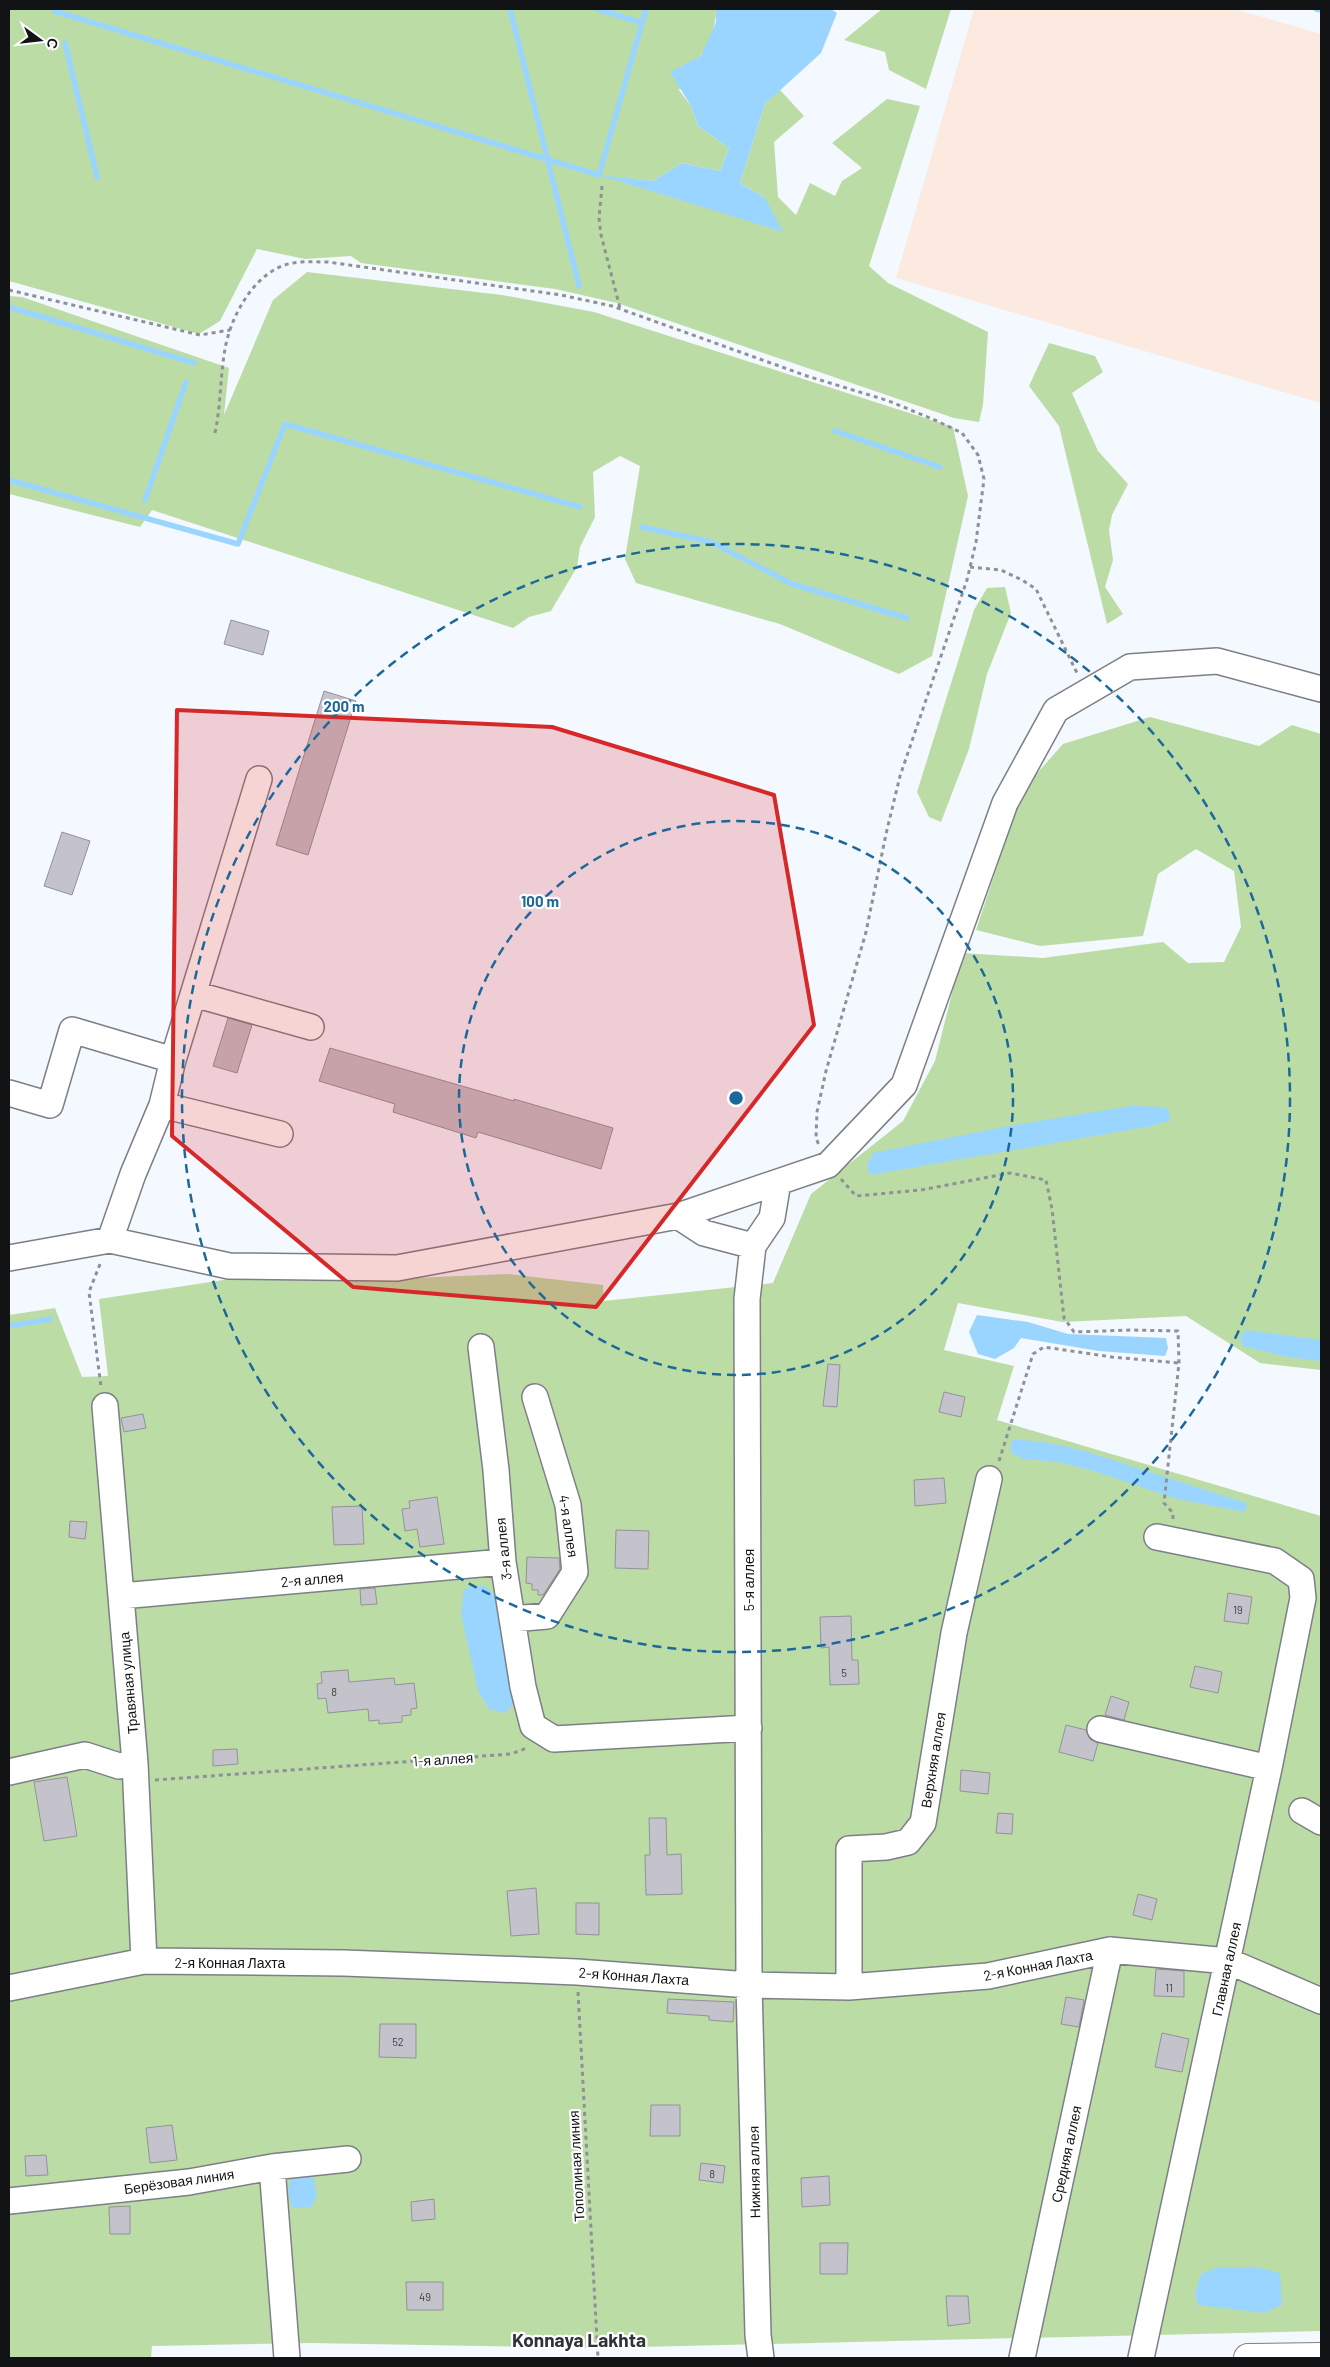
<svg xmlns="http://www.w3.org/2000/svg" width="1330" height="2367" font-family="Barlow,sans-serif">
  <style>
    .industrial { fill: #fceae0 }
    .green { fill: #bcdca6 }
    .water { fill: #9ad5ff }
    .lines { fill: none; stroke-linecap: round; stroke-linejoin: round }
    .stream { stroke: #9ad5ff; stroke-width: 5.5 }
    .building { fill: #c4c2ca; stroke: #949299 }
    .minor-casing { stroke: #7c7f86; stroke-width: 28 }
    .major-casing { stroke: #7c7f86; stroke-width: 30 }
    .path { stroke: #8e9196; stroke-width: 3; stroke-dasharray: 4 4; stroke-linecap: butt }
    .minor { stroke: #fff; stroke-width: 25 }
    .major { stroke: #fff; stroke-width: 28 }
    .marked { fill: #d62828; fill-opacity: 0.2; stroke: #d62828; stroke-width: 4; stroke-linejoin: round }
    .ring { fill: none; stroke: #1c689a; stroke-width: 2.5; stroke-dasharray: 9 6 }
    .labels { text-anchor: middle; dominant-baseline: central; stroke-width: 4.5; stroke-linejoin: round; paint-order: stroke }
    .number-label { font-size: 11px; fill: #3e3f42 }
    .street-label { font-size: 14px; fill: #121315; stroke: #fff }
    .district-label { font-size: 19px; font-weight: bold; fill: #2f3237; stroke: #fff }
    .centre { fill: #1c689a; stroke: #fff; stroke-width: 2.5 }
    .ring-label { font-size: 15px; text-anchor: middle; font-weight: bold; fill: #1c689a; stroke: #fff; stroke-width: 4.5; stroke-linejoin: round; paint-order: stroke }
  </style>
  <rect width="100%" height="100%" fill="#f4f8ff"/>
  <path class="industrial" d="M974,9H1235L1321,34V403L896,278Z"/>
  <path class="green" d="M9,9H716C717,38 694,66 679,90L691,106L698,126L729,148L720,171L682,163L653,181L603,176L765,198L740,183L765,104L780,90L804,116L774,142L778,197L796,215L810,183L835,196L842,181L862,168L832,143L887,99L920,106L869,266L888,283L988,332L983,405L979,422L954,418L617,303L555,289L361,263L351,256L305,259L257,249L220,321L199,334L9,281Z
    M882,9H951L926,89L889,70L885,52L844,40Z
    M307,272L502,295L594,312L953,427L968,496L932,656L899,674L780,624L636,583L625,559L640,466L620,456L593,472L595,517L580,547L577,567L551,611L529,617L513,628L152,510L140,527L9,494V296L22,297L229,368L224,415L273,300Z
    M1049,343L1095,356L1103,372L1072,393L1098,451L1128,484L1112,515L1109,530L1113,560L1105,587L1123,614L1107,624L1059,426L1029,386Z
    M1005,587L1011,613L987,674L969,749L941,822L929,817L917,792L974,610L987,588Z
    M1150,717L1259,746L1292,725L1321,734V1370L1260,1363L1186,1316L1062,1322L958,1303L944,1350L1014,1366L997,1420L1321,1516V2331L598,2348L309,2343L152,2346L151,2358H9V1315L55,1308L82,1377L108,1376L99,1299L263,1274L412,1278L508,1274L603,1285L604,1301L773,1283L811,1194L903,1121L935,1061L962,953L1043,958L1163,942L1188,963L1224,962L1241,927L1234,871L1196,849L1158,874L1143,936L1040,946L976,930L1023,789L1063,744Z"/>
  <path class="water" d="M716,9H831L837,13L821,53L765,104L740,183L765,198L783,232L599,175L653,181L682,163L720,171L729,148L698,126L691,106L670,72L701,56L716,22Z
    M1131,1106L1167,1107L1171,1120L1152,1126L870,1175L867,1166L873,1153L1014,1125Z
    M977,1315L1028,1322L1068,1334L1166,1338L1168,1348L1165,1356L1099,1351L1021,1338L1014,1348L995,1359L978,1354L969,1332Z
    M1245,1330L1321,1340V1361L1287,1357L1242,1346L1240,1338Z
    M1012,1440C1065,1440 1106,1459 1156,1474C1186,1484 1216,1493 1247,1503L1245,1512L1177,1499L1097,1472L1059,1462L1023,1459L1010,1452Z
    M484,1585L497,1597L510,1669L514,1703L506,1713L489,1709L478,1691L461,1614L464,1589Z
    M313,2175L317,2196L311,2207L293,2208C288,2198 286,2188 292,2178Z
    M1219,2267H1255L1280,2273L1282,2305L1264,2313L1198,2305L1195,2292L1201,2274Z"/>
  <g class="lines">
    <path class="stream" d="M54,9V11L599,175L646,9
      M510,9L579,286
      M597,9L642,23
      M1316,9L1321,10
      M65,43L97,177
      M9,307L194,363
      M835,431L940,467
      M9,480L238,544L285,424L580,507
      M145,500L186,382
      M642,527L711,542L792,584L907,618
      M9,1326L51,1319"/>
  </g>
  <path class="building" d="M231,620L269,631L263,655L224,644Z
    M324,691L356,701L308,855L276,845Z
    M62,832L90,841L72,895L44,886Z
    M228,1018L252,1025L237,1073L213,1066Z
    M330,1048L514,1101V1099L613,1128L601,1169L478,1132L476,1138L393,1112L395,1104L319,1081Z
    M828,1364L840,1365L837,1407L823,1406Z
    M944,1392L965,1397L961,1417L939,1412Z
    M143,1414L146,1428L124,1432L121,1418Z
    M944,1478L946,1503L915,1506L914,1480Z
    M437,1497L444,1544L420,1547L417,1529L405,1531L402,1509L410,1508L409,1501Z
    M362,1506L364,1544L334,1545L332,1507Z
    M70,1521L87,1522L85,1539L69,1537Z
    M616,1530L649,1531L648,1569L615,1568Z
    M527,1557L559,1558L560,1569L543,1595H538V1590H532V1584L526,1583Z
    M375,1588L377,1604L361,1605L360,1589Z
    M1228,1593L1252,1597L1248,1624L1224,1621Z
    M851,1616L852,1660H858L859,1684L830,1685L829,1647L821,1648L820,1617Z
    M1195,1666L1222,1672L1218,1693L1190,1687Z
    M348,1670L349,1682L394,1678L395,1685L414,1683L417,1708L411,1709V1715L402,1716V1722L379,1724V1720L369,1721L368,1709L328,1713L326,1698L318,1699L317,1684L322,1683L321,1672Z
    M1111,1696L1129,1702L1124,1720L1105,1715Z
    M1066,1725L1086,1730L1090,1739L1098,1743L1093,1761L1059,1752Z
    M237,1749L238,1764L213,1766V1750Z
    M961,1770L990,1773L988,1794L960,1791Z
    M67,1777L77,1836L44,1841L34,1782Z
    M998,1813L1013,1814L1012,1834L996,1833Z
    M649,1818H666L667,1855L681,1854L682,1894L646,1895L645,1855H650Z
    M536,1888L539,1934L511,1936L507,1891Z
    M1138,1894L1157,1899L1152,1920L1133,1915Z
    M576,1903H599V1935L576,1934Z
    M1156,1969L1184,1971V1997L1154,1996Z
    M1066,1997L1084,2000L1079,2027L1061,2024Z
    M668,1999L734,2002L733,2022L709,2020V2016L667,2013Z
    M380,2024H416V2058L379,2057Z
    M1162,2033L1189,2039L1182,2072L1155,2067Z
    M651,2105H680V2136H650Z
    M172,2125L177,2160L150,2163L146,2128Z
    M46,2155L48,2175L26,2176L25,2156Z
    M701,2163L725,2166L723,2183L699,2180Z
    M829,2176L830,2205L802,2207L801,2178Z
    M434,2199L435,2219L412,2221L411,2202Z
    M130,2206V2234H110L109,2207Z
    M820,2243H848L847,2274H820Z
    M406,2282H443V2310H407Z
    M946,2296H968L970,2323L948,2326Z"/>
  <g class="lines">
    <defs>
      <path id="minor" d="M194,994L311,1027
        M9,1093L50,1105L72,1030L173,1060
        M162,1105L280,1134
        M678,1216L704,1233L753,1246
        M110,1240L133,1174L162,1105L173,1060L259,779
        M9,1258L110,1240L229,1266L397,1268L678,1216L828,1165L904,1085L1005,803L1056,710L1130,667L1217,661L1321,689
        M481,1347L496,1470L503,1562L523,1687L533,1726L554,1739L749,1728
        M105,1406L135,1763L144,1961
        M121,1596L503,1562
        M512,1619L547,1616L575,1572L568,1505L535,1397
        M1100,1729L1269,1768
        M9,1772L85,1755L119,1766L135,1763
        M1302,1811L1321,1822
        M849,1987V1849L886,1847L908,1842L923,1823L954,1633L989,1479
        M9,1988L144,1961L344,1963L577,1972L749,1985L849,1987L988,1976L1110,1950L1228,1961L1321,2001
        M272,2167L287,2358
        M9,2201L189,2182L272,2167L348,2159
        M761,2358L758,2335L749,1985L747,1299L753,1246L772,1218L778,1182
        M1022,2358L1110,1950
        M1141,2358L1269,1768L1303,1598L1301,1579L1275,1561L1157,1537"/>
      <path id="major" d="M1248,2358L1321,2357"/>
    </defs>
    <use href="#minor" class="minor-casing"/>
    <use href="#major" class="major-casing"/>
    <path class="path" d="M602,186L599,218L601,235L620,308
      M9,290L200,335L230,330
      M215,433C221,405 220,377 225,349C231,315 256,269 293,263C304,261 316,262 328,262L561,295L612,306L807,376L889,401L937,421L962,433L978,455L984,479L976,542L967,580L900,776L886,834L866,932L826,1071L817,1112L816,1138L819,1145
      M970,567L1001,570L1022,580L1036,589L1078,675
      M841,1179L856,1196L921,1190L1010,1173L1046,1180L1052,1209L1064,1318L1074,1332L1132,1330L1178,1331L1179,1363L1164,1503L1173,1513V1519
      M100,1264L89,1292L101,1387
      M999,1461L1033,1354L1044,1347L1112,1357L1179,1363
      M155,1780L511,1754L527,1748
      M578,1992L598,2358"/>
    <use href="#minor" class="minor"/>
    <use href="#major" class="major"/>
  </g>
  <path class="marked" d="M177,710L552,727L774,795L814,1025L596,1307L353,1287L172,1136Z"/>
  <g class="ring">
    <circle cx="736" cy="1098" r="277"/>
    <circle cx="736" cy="1098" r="554"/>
  </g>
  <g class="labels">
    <g class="number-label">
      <text x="1238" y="1609">19</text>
      <text x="844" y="1672">5</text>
      <text x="334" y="1691">8</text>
      <text x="1169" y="1987">11</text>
      <text x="398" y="2041">52</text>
      <text x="712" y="2173">8</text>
      <text x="425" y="2296">49</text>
    </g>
    <g class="street-label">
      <text transform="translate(569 1526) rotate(81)">4-я аллея</text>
      <text transform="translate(503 1549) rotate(-96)">3-я аллея</text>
      <text transform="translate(312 1579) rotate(-5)">2-я аллея</text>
      <text transform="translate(748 1580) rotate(-90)">5-я аллея</text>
      <text transform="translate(128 1683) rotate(-95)">Травяная улица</text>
      <text transform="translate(443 1759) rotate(-4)">1-я аллея</text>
      <text transform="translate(933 1760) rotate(-81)">Верхняя аллея</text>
      <text x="230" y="1962">2-я Конная Лахта</text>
      <text transform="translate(1038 1965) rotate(-11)">2-я Конная Лахта</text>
      <text transform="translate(1226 1969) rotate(-78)">Главная аллея</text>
      <text transform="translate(634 1976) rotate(4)">2-я Конная Лахта</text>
      <text transform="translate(1066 2154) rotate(-78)">Средняя аллея</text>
      <text transform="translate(576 2166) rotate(-93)">Тополиная линия</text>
      <text transform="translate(754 2172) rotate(-91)">Нижняя аллея</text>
      <text transform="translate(179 2181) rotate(-8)">Берёзовая линия</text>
    </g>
    <g class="district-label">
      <text x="579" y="2339">Konnaya Lakhta</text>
    </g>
  </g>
  <circle cx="736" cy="1098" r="8" class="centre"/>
  <g class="ring-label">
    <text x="344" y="712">200 m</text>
    <text x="540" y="907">100 m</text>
  </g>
  <rect width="1330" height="2367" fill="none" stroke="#121315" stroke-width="20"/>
  <g transform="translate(40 40) rotate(105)" stroke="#ffffff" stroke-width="4" paint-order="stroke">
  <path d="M0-4L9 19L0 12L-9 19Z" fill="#121315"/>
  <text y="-8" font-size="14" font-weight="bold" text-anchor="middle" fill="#121315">С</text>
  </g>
</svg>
